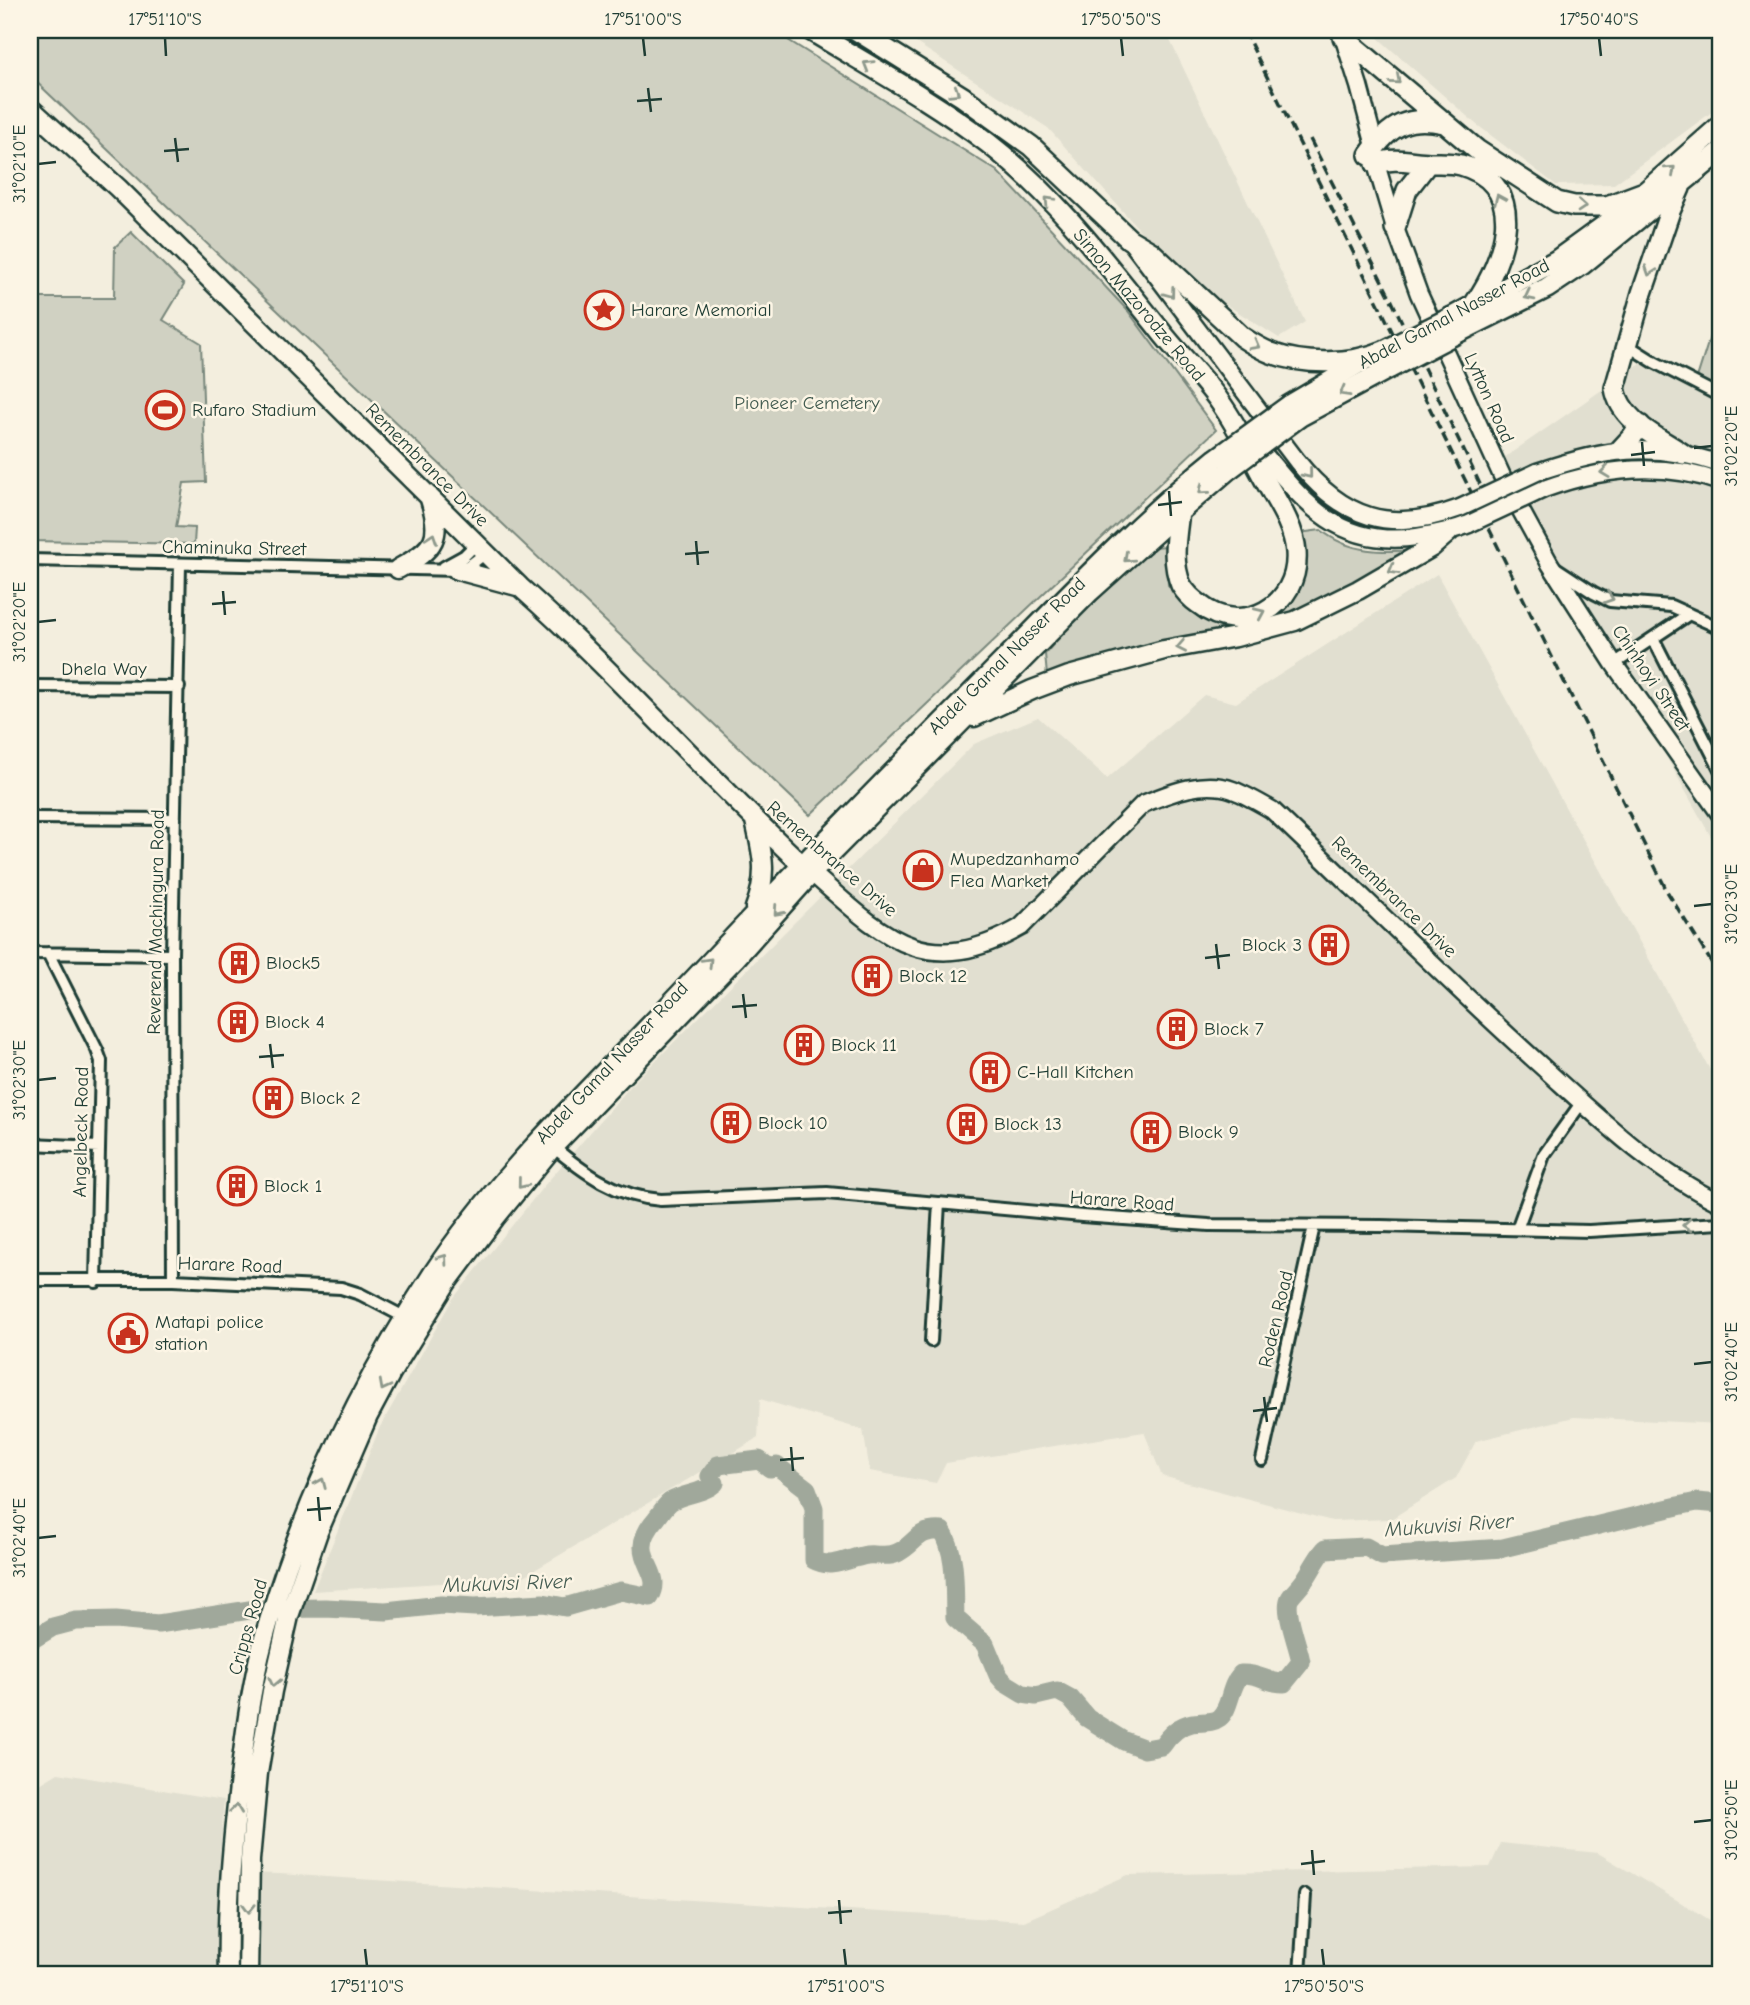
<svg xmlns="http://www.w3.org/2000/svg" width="1750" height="2005" font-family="'Comic Neue',sans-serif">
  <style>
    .built { fill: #e1dfd0 }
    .green { fill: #d0d1c2; stroke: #78877b; stroke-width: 2 }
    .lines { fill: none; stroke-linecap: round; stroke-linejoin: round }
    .river { stroke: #a0a89b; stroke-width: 19 }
    .street-casing { stroke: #1f3d34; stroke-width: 16 }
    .secondary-casing { stroke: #1f3d34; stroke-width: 21 }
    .primary-casing { stroke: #1f3d34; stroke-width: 23 }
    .highway-casing { stroke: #1f3d34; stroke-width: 24 }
    .street { stroke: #fcf5e5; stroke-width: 10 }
    .secondary { stroke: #fcf5e5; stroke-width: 16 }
    .primary { stroke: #fcf5e5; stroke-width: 18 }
    .highway { stroke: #fcf5e5; stroke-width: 19 }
    .rail { stroke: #1f3d34; stroke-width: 3.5; stroke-dasharray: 10 5; stroke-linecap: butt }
    .secondary-bridge-casing { stroke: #1f3d34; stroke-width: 21; stroke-linecap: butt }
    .primary-bridge-casing { stroke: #1f3d34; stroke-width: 23; stroke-linecap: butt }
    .highway-bridge-casing { stroke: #1f3d34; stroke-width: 24; stroke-linecap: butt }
    .secondary-bridge { stroke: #fcf5e5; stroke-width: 16 }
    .primary-bridge { stroke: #fcf5e5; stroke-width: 18 }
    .highway-bridge { stroke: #fcf5e5; stroke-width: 19 }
    .oneway { stroke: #8e998c }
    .ticks { fill: none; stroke: #1f3d34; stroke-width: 2.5 }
    .labels { text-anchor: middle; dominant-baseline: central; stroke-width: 5; stroke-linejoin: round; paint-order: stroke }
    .street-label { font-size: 19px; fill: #1f3d34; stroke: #fcf5e5 }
    .poi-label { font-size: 19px; fill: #1f3d34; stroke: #fcf5e5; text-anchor: start }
    .park-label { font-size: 19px; fill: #425b50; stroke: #fcf5e5 }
    .water-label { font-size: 21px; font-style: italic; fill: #465d53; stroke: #fcf5e5 }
    .neatline { fill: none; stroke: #1f3d34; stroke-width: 2.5 }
    .ticks-label { font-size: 18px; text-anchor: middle; fill: #1f3d34 }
  </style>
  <rect width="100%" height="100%" fill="#f3eede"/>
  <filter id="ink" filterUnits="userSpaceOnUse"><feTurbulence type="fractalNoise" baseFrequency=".0143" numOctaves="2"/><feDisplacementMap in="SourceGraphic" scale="14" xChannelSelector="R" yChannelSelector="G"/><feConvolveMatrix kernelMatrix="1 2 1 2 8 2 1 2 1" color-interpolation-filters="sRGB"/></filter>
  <g filter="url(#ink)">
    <path class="built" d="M896,30H1165L1305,322L1279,338L1181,276L1048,128Z
      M1369,30H1720V106L1614,184L1556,185L1476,124Z
      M1645,360L1720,390V853L1501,460Z
      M1437,574L1720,1088V1424L1574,1417L1476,1441L1456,1478L1391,1519L1332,1521L1162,1476L1144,1432L946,1463L936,1483L870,1471L863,1430L760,1399L758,1438L521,1578L313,1591L380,1427L452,1300L543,1187L635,1081L974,744L1038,717L1107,779L1204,695L1236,703Z
      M58,1773L224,1800L219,1872L279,1874L1024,1921L1128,1875L1490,1867L1501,1843L1598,1853L1720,1926V1975H30V1790Z"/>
    <path class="green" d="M30,30H772L997,171L1128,311L1216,430L810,815L30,76Z
      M131,232L184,285L163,320L201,343L206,482L184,483L176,527L195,528L194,544L30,541V298H114L115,247Z
      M1720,305V390L1696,381Z
      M1321,530C1350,554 1383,552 1419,550L1290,616L1047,676L1045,654L1068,627L1153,547L1167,546L1168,585L1183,604L1200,618L1236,626L1279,609L1299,533Z"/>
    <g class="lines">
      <path class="river" d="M30,1641L53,1627L76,1621L116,1620L158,1624L256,1609L325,1608L386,1611L441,1605L475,1607L543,1603L565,1607L621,1591L650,1597C667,1569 622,1558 656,1519C660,1514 665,1506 670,1502C684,1493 703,1494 715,1483L710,1476L718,1465L759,1460L770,1468L777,1466L807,1489L814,1508V1560C832,1570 848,1558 867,1555C878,1554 889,1558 899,1552C916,1543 917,1529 942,1531C957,1553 954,1591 955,1618L985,1644L998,1675L1005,1683L1023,1694L1036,1696L1057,1691L1070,1698L1087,1718L1124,1741L1145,1749L1162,1746C1169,1735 1178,1726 1192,1723C1201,1721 1211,1724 1219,1718C1231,1708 1229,1687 1241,1674C1261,1673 1265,1683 1284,1683L1301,1662C1299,1647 1283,1610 1290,1598C1294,1592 1300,1587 1304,1581C1312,1570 1316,1559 1325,1549L1366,1547L1382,1556L1503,1548L1678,1506L1697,1502L1720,1504"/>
      <defs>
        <path id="street" d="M1627,345L1654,362L1720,396
          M30,560L457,570L470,565L487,552
          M444,567L464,556L477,543
          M1556,568L1594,593L1610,601L1671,606L1720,628
          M1653,638L1720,769
          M1614,664L1689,614
          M30,686L179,687
          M30,818L175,819
          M30,953L172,955
          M48,953L97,1050L101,1061L96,1282
          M30,1144L99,1147
          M551,1145C584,1173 617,1197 661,1200L827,1193L1082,1216L1209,1225L1381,1226L1589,1231L1720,1223
          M1517,1229L1544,1155L1582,1102
          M30,1280H173L341,1288L360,1294L408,1319
          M173,1280L172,955L180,565
          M931,1341L939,1203
          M1262,1460L1314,1226
          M1300,1975L1305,1895"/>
        <path id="secondary" d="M1343,36L1359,86L1375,146L1376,164L1395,228L1419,294L1502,476L1550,564L1614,664L1720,814
          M1132,243L1297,461C1343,519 1390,534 1460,508
          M1251,438C1299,496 1333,549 1417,537C1436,534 1452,531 1469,524
          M1537,472C1605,449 1650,441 1720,464
          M1544,489C1601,468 1662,461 1720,482
          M812,873C883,936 925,982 1021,927L1143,804C1170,793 1203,779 1233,790C1246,795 1260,803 1272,810C1364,897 1453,987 1547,1071C1601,1120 1654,1171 1720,1203"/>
        <path id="primary" d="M30,108L118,188L520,587C621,677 710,780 810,872
          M1289,405L1367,359
          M398,569C436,548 443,538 429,496
          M457,570L517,586
          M974,717L1032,690L1069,676L1164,650L1236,637L1295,621L1358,590L1432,547L1449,532
          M755,908C768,875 763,855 755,821
          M228,1975C226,1906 233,1837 241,1769C247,1719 254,1669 269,1621C306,1498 363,1380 433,1273C494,1181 574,1104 650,1025C715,957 778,888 845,821C906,758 968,696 1030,633C1089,573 1149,512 1215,459
          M248,1975L250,1860L258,1773L272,1691L289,1616L318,1532L368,1416L391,1373L447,1282L495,1218L553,1147L736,958L812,873L1090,592L1179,512"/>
        <path id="highway" d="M810,30C869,66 932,100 988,143C1054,194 1107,264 1159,329C1178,354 1202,376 1220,402C1238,427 1252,457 1267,484C1279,505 1294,527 1296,552C1300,606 1242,639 1199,604C1192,599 1185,592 1181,585C1171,561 1176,537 1179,512L1229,469
          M856,30L963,97L1031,146L1129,239L1151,252L1242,337C1251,343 1261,349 1271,353C1304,365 1351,365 1384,351
          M1343,37L1477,150L1557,202L1574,206H1607L1647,191
          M1369,155C1390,125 1408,115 1444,123
          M1376,164C1393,157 1410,162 1429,163C1439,163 1450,162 1461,165C1531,185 1505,260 1475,303
          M1680,188L1670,211L1642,293L1615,388C1620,421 1658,437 1683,454
          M1395,228L1407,190L1428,163
          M1452,317L1557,260L1619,215L1720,126
          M1457,333L1547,288L1583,264L1720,152
          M1299,417L1390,368
          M1620,450L1632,437L1640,425"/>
      </defs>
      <use href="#street" class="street-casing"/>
      <use href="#secondary" class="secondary-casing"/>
      <use href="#primary" class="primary-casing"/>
      <use href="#highway" class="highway-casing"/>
      <use href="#street" class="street"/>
      <use href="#secondary" class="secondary"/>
      <use href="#primary" class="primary"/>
      <use href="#highway" class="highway"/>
      <path class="rail" d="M1244,30L1668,893L1720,976
        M1310,139L1389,295L1489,503"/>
      <defs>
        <path id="secondary-bridge" d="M1460,508L1537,472
          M1469,524L1544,489"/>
        <path id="primary-bridge" d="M1215,459L1289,405"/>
        <path id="highway-bridge" d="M1384,351L1452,317
          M1390,368L1457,333
          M1229,469L1299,417"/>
      </defs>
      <use href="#secondary-bridge" class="secondary-bridge-casing"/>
      <use href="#primary-bridge" class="primary-bridge-casing"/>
      <use href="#highway-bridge" class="highway-bridge-casing"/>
      <use href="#secondary-bridge" class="secondary-bridge"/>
      <use href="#primary-bridge" class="primary-bridge"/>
      <use href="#highway-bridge" class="highway-bridge"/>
    </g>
    <defs><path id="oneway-chevron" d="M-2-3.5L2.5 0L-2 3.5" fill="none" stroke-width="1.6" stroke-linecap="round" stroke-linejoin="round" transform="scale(1.75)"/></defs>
    <g class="oneway">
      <use href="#oneway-chevron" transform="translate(868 65) rotate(-149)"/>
      <use href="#oneway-chevron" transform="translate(1396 80) rotate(41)"/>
      <use href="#oneway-chevron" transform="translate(955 92) rotate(32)"/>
      <use href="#oneway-chevron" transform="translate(1671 170) rotate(-42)"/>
      <use href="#oneway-chevron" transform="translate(1499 199) rotate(-114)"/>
      <use href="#oneway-chevron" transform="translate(1049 201) rotate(-133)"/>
      <use href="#oneway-chevron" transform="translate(1582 206) rotate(4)"/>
      <use href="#oneway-chevron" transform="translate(1650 271) rotate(109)"/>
      <use href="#oneway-chevron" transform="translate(1170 293) rotate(53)"/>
      <use href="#oneway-chevron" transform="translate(1529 296) rotate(153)"/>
      <use href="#oneway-chevron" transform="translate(1255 345) rotate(29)"/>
      <use href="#oneway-chevron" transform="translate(1344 392) rotate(151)"/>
      <use href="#oneway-chevron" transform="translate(1605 472) rotate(173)"/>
      <use href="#oneway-chevron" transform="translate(1308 474) rotate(51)"/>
      <use href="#oneway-chevron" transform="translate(1203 490) rotate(140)"/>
      <use href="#oneway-chevron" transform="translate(432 538) rotate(-71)"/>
      <use href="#oneway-chevron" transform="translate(1128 558) rotate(138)"/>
      <use href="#oneway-chevron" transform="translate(1393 570) rotate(150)"/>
      <use href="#oneway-chevron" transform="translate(1609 598) rotate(18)"/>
      <use href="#oneway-chevron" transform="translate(1260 613) rotate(-24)"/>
      <use href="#oneway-chevron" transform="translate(1181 647) rotate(169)"/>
      <use href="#oneway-chevron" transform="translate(778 911) rotate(132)"/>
      <use href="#oneway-chevron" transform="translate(708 962) rotate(-46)"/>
      <use href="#oneway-chevron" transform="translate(522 1184) rotate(129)"/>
      <use href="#oneway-chevron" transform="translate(1687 1225) rotate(177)"/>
      <use href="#oneway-chevron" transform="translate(443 1259) rotate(-54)"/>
      <use href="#oneway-chevron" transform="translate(384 1386) rotate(118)"/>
      <use href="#oneway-chevron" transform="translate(321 1483) rotate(-67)"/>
      <use href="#oneway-chevron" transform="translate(274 1682) rotate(102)"/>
      <use href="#oneway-chevron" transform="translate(236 1809) rotate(-83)"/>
      <use href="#oneway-chevron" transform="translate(249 1908) rotate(91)"/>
    </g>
  </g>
  <path class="ticks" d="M165,38L166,56M643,38L645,56M1121,38L1123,56M1599,38L1601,56M648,88L651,112M637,101L662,99M175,138L178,162M164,151L189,149M38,164L56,162M1642,442L1644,466M1694,448L1712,446M1631,455L1655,452M1169,491L1171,516M1158,505L1182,502M696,541L698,565M685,554L709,552M223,591L225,615M212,604L236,602M38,622L56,620M1694,906L1712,904M1216,944L1219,969M1205,958L1230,955M743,994L746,1018M732,1007L757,1005M270,1044L273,1068M259,1057L284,1055M38,1080L56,1078M1694,1364L1712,1362M1264,1397L1267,1422M1253,1411L1277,1408M791,1447L793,1471M780,1460L804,1458M318,1497L320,1521M307,1510L331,1508M38,1538L56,1536M1694,1822L1712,1820M1312,1850L1314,1875M1301,1864L1325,1861M839,1900L841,1924M828,1913L852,1911M365,1949L367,1966M844,1949L846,1966M1322,1949L1324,1966"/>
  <defs>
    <symbol id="sight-ring" viewBox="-11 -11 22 22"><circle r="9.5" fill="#fcf5e5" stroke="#c8321e" stroke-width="1.5"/><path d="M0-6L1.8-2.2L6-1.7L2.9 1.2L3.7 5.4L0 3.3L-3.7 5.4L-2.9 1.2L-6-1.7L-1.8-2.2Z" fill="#c8321e"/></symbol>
    <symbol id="stadium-ring" viewBox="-11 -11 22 22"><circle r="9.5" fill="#fcf5e5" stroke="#c8321e" stroke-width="1.5"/><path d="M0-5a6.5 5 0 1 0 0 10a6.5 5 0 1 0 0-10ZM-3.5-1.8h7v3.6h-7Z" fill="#c8321e"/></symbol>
    <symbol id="shop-ring" viewBox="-11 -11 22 22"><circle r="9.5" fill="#fcf5e5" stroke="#c8321e" stroke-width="1.5"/><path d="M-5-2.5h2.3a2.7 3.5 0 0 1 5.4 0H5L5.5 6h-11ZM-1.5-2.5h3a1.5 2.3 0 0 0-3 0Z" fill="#c8321e"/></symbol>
    <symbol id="building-ring" viewBox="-11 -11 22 22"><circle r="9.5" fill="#fcf5e5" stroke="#c8321e" stroke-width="1.5"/><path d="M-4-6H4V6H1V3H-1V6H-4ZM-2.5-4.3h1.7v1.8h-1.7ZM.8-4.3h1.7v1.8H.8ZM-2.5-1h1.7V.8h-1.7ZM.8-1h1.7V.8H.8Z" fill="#c8321e"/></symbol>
    <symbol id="civic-ring" viewBox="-11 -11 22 22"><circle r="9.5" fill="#fcf5e5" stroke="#c8321e" stroke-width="1.5"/><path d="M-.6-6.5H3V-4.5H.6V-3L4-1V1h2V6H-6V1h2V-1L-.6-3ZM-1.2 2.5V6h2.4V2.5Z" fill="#c8321e"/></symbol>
  </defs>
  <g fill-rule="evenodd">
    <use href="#sight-ring" x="582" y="288" width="44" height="44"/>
    <use href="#stadium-ring" x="143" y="388" width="44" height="44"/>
    <use href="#shop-ring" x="901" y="848" width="44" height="44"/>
    <use href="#building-ring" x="1307" y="923" width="44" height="44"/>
    <use href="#building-ring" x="217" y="941" width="44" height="44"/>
    <use href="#building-ring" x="850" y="954" width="44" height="44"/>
    <use href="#building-ring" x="216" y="1000" width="44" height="44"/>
    <use href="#building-ring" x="1155" y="1007" width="44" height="44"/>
    <use href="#building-ring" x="782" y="1023" width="44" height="44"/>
    <use href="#building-ring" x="968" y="1050" width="44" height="44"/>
    <use href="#building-ring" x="251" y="1076" width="44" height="44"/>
    <use href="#building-ring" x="709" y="1101" width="44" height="44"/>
    <use href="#building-ring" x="945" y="1102" width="44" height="44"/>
    <use href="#building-ring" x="1129" y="1110" width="44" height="44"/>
    <use href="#building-ring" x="215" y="1164" width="44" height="44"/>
    <use href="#civic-ring" x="106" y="1311" width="44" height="44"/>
  </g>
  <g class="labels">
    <g class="street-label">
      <text transform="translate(1139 305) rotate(50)">Simon Mazorodze Road</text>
      <text transform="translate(1454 314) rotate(-28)">Abdel Gamal Nasser Road</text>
      <text transform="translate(1489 398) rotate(66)">Lytton Road</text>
      <text transform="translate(427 465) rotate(45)">Remembrance Drive</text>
      <text transform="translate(234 548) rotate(1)">Chaminuka Street</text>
      <text transform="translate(1007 656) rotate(-45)">Abdel Gamal Nasser Road</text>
      <text x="104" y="669">Dhela Way</text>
      <text transform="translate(1651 678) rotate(56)">Chinhoyi Street</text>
      <text transform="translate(832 859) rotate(41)">Remembrance Drive</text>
      <text transform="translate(1394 897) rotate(44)">Remembrance Drive</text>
      <text transform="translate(156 922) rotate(-89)">Reverend Machingura Road</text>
      <text transform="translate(612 1063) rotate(-47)">Abdel Gamal Nasser Road</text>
      <text transform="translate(81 1132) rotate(-89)">Angelbeck Road</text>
      <text transform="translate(1122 1201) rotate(4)">Harare Road</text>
      <text transform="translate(230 1265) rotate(2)">Harare Road</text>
      <text transform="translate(1276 1319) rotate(-77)">Roden Road</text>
      <text transform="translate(248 1627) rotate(-74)">Cripps Road</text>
    </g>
    <g class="poi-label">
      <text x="631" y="310">Harare Memorial</text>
      <text x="192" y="410">Rufaro Stadium</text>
      <text x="950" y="859">Mupedzanhamo<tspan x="950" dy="22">Flea Market</tspan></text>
      <text x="1302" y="945" text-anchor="end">Block 3</text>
      <text x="266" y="963">Block5</text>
      <text x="899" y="976">Block 12</text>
      <text x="265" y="1022">Block 4</text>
      <text x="1204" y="1029">Block 7</text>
      <text x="831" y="1045">Block 11</text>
      <text x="1017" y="1072">C-Hall Kitchen</text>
      <text x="300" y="1098">Block 2</text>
      <text x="758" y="1123">Block 10</text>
      <text x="994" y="1124">Block 13</text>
      <text x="1178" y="1132">Block 9</text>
      <text x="264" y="1186">Block 1</text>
      <text x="155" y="1322">Matapi police<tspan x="155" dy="22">station</tspan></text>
    </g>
    <g class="park-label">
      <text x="807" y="403">Pioneer Cemetery</text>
    </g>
    <g class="water-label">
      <text transform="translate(1449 1525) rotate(-4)">Mukuvisi River</text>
      <text transform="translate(507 1583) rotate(-2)">Mukuvisi River</text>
    </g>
  </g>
  <rect width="1750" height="2005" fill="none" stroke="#fcf5e5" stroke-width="77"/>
  <rect x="38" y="38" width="1674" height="1928" class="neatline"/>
  <g class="ticks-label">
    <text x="165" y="25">17°51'10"S</text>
    <text x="643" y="25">17°51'00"S</text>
    <text x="1121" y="25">17°50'50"S</text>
    <text x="1599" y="25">17°50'40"S</text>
    <text transform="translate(19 164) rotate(-90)" y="6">31°02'10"E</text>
    <text transform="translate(1731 446) rotate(-90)" y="6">31°02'20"E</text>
    <text transform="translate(19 622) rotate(-90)" y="6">31°02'20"E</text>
    <text transform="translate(1731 904) rotate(-90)" y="6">31°02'30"E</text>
    <text transform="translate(19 1080) rotate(-90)" y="6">31°02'30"E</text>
    <text transform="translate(1731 1362) rotate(-90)" y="6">31°02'40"E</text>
    <text transform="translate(19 1538) rotate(-90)" y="6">31°02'40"E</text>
    <text transform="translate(1731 1820) rotate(-90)" y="6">31°02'50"E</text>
    <text x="367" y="1992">17°51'10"S</text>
    <text x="846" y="1992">17°51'00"S</text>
    <text x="1324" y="1992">17°50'50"S</text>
  </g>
</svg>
